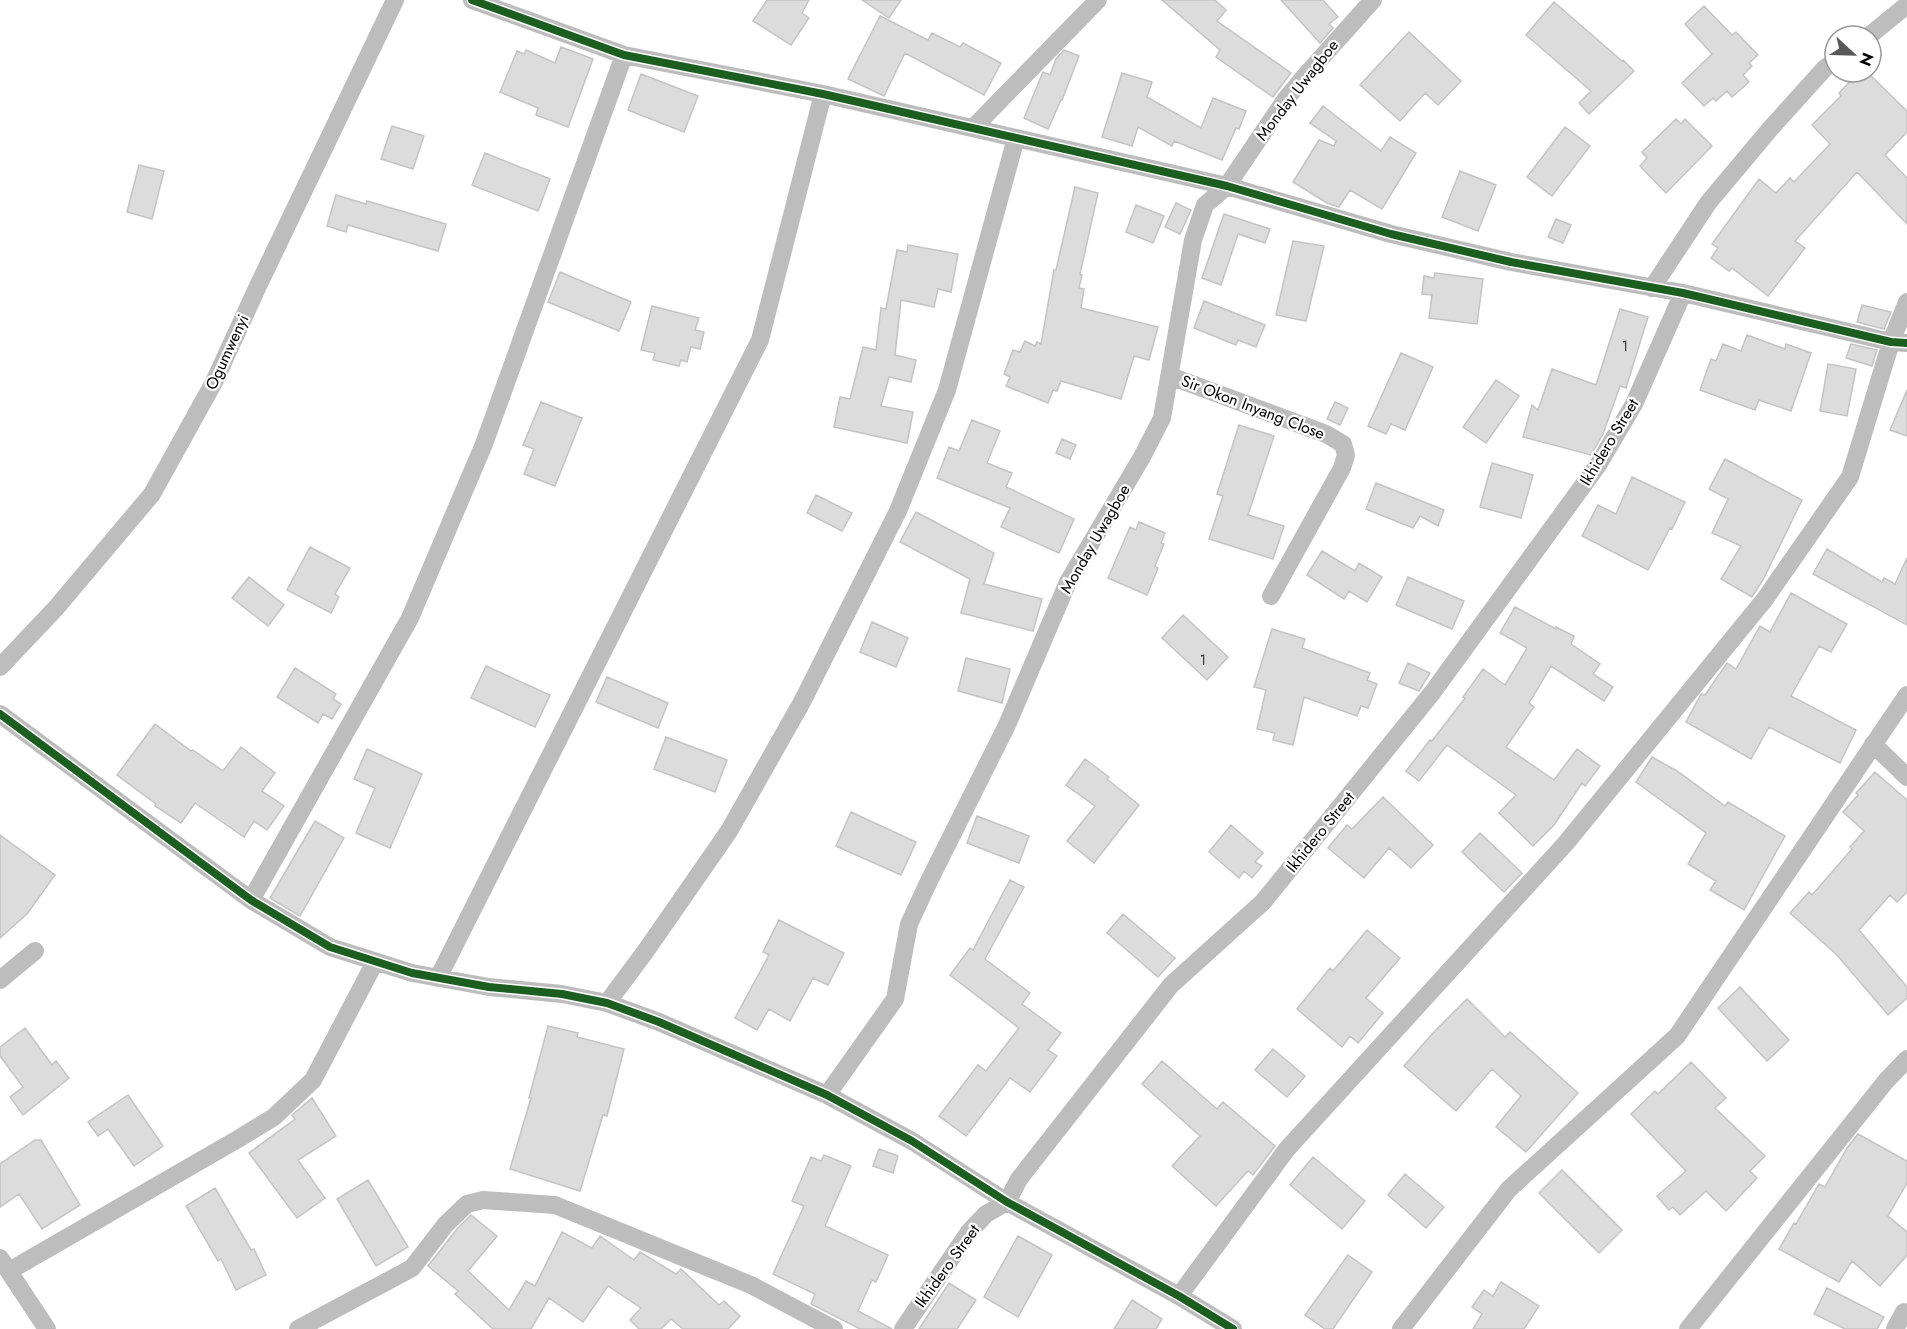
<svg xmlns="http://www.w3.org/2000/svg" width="1907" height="1329" font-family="Jost,sans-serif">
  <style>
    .building { fill: #dcdcdc; stroke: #c4c4c4; stroke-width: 1.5 }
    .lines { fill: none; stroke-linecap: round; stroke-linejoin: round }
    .street { stroke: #bdbdbd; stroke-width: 18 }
    .cycleway-casing { stroke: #fff; stroke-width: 11 }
    .cycleway { stroke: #1b5e20; stroke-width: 8 }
    .labels { text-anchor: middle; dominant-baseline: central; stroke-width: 4.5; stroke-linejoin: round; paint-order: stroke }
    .number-label { font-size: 14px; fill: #373737 }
    .street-label { font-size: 16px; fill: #000; stroke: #fff }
  </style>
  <rect width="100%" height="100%" fill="#fff"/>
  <path class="building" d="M767,0H809L802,13L809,18L791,45L753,21Z
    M862,0H901L889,18Z
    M1162,0H1215L1226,10L1217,21L1291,73L1273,97L1216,57L1220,50Z
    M1281,0H1323L1338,17L1329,24L1333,28L1320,43Z
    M1554,2L1622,61L1623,60L1634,71L1589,114L1579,103L1591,91L1526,35Z
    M1704,6L1732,35L1736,32L1758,55L1749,63L1752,66L1743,75L1749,82L1732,97L1727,91L1716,101L1713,98L1704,106L1682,83L1712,54L1685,24Z
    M880,16L928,40L932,33L960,47L963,43L1001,63L984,95L905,53L884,96L848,79Z
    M1409,32L1461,81L1438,105L1425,93L1400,121L1360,85Z
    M561,47L593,59L568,127L536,115L538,108L500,92L517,51L524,54L526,50L555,63Z
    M1064,50L1079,56L1062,100H1061L1048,129L1024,118L1043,72L1050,75L1056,59Z
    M1859,72H1867L1907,111V132L1885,155L1907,178V224L1857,172L1795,241L1805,248L1768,296L1732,268L1729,271L1711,258L1718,248L1712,244L1759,179L1776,193L1790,178L1794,182L1830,144L1812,125L1841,96L1839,93Z
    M1122,73L1152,82L1147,97L1201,128L1213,98L1246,111L1239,129L1236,128L1222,160L1174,141L1172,146L1138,127L1132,146L1102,137Z
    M641,74L698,96L684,132L628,110Z
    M1323,106L1381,151L1390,137L1416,153L1382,209L1350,190L1339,207L1327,203L1293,182L1319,140L1334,146L1336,141L1310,123Z
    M1676,119L1681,124L1685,119L1712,146L1666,193L1640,166L1647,158L1642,152Z
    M392,126L424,136L413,169L381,159Z
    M1565,127L1590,146L1552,196L1527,177Z
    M485,153L550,179L538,211L472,185Z
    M139,165L164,171L152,219L127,212Z
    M1460,171L1496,185L1478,231L1442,217Z
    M1075,187L1098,193L1080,274L1082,275L1079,288L1084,289L1081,308L1158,327L1149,360L1134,356L1121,399L1061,381L1057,391L1053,390L1048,403L1006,386L1010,377L1004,374L1013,350L1020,352L1025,341L1035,346L1037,342L1041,344L1054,270H1056Z
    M336,195L366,204L367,201L446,224L438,251L348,225L346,232L327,226Z
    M1176,203L1191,210L1180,234L1165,227Z
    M1136,205L1164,216L1153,243L1126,232Z
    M1224,214L1270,229L1265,243L1238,234L1221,285L1202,278Z
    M1556,219L1571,225L1563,243L1548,237Z
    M1293,241L1324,246L1306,321L1276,315Z
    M908,245L958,254L951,292L938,289L934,307L901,300L895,355L916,360L911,382L889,377L881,406L913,412L907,443L834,427L840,397L850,399L863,347L876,350L881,308L886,309L897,250L907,252Z
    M560,272L631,302L619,331L548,302Z
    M1435,273L1483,279L1477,324L1429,318L1432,295L1422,294L1424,276L1434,278Z
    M1204,301L1265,325L1256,347L1238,340L1236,345L1194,328Z
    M1862,305L1891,312L1884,329L1857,322Z
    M652,306L699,318L695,330L704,332L700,349L691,347L687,362L681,360L679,366L653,360L655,353L641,350Z
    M1620,309L1648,317L1626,388L1620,386L1603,434L1591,455L1523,437L1532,405L1538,410L1552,369L1596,385Z
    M1747,335L1785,349L1786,344L1811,353L1791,411L1759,400L1755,410L1700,390L1711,359L1716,361L1723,344L1741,351Z
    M1851,344L1877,350L1872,366L1846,358Z
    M1401,353L1433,367L1405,430L1391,424L1386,434L1368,426Z
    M1828,364L1856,369L1847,416L1820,411Z
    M1496,380L1519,396L1486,443L1463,427Z
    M1907,390V436L1890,430Z
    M541,402L582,418L555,486L524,474L534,449L523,445Z
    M1335,402L1348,408L1340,425L1327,419Z
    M972,420L1000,431L987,463L1012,473L1006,487L1074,519L1059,553L1001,527L1010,508L937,478L949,447L959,451Z
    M1239,425L1274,436L1248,515L1284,526L1273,559L1209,539L1223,496L1217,494Z
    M1062,439L1076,445L1070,459L1056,453Z
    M1725,459L1802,500L1763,580L1752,597L1721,579L1741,546L1712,533L1728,499L1709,489Z
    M1492,463L1533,475L1521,518L1480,507Z
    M1632,477L1685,502L1672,529L1670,528L1648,570L1582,536L1598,505L1616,514Z
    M1376,483L1444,510L1438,526L1420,516L1413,528L1366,509Z
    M816,495L852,513L842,531L807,513Z
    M916,512L994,553L984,584L1042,599L1033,631L961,613L970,579L900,542Z
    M1139,522L1165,533L1161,543L1164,544L1155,566L1158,568L1147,595L1108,578L1130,527L1136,530Z
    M310,547L350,568L335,594L339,597L331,613L287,590Z
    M1827,549L1882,582L1884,578L1895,584L1907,558V625L1813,574Z
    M1322,551L1355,571L1359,563L1382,577L1367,602L1349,591L1344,599L1307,575Z
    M249,577L284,605L268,626L232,598Z
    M1408,577L1464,601L1452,629L1396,605Z
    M1791,593L1847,624L1831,652L1819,646L1791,696L1856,730L1840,763L1769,727L1751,759L1686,722L1700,696L1702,694L1705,695L1727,663L1736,669L1760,626L1770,632Z
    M1515,607L1556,629V627L1574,636L1571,644L1600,664L1593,674L1613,687L1604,701L1551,666L1529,703L1534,707L1506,747L1554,780L1577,749L1600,766L1585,786L1582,783L1554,825L1533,846L1499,813L1516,795L1447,745L1419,781L1406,771L1430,740L1432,741L1465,698L1463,697L1483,669L1505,685L1527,648L1500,633Z
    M1183,615L1228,657L1207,680L1162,638Z
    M872,622L908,638L896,667L860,652Z
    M1272,629L1305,639L1302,648L1370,673L1367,680L1377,684L1368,708L1361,706L1357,716L1304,697L1293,745L1273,740L1275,733L1257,729L1266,690L1254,687Z
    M966,658L1010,669L1002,703L958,691Z
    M1408,663L1430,673L1419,691L1399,683Z
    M486,666L550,695L535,727L471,698Z
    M295,668L336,694L333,699L341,704L332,719L323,714L318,723L277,697Z
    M607,677L668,703L658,728L596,702Z
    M155,724L191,751L193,750L223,771L241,747L275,773L262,791L284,806L267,830L254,821L244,837L195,803L181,823L155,806L156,804L117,775Z
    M666,737L727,760L715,792L654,769Z
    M367,749L422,774L390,848L356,833L375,788L354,779Z
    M1652,757L1677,771L1725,806L1728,802L1785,836L1744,910L1710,890L1716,881L1688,864L1706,833L1636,782Z
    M1085,759L1109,777L1107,779L1139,805L1094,863L1067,841L1095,806L1066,785Z
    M1875,772L1907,800V892L1897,902L1890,895L1859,930L1907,987V998L1888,1015L1837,955L1790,913L1809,892L1812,895L1852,849L1850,847L1864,831L1843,812L1858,795L1856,793Z
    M1383,797L1433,845L1411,868L1389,848L1364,878L1328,848L1347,825L1352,829Z
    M851,812L916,842L901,875L836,846Z
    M977,816L1029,836L1019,863L967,843Z
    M315,821L344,838L300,916L270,898Z
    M1231,825L1263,853L1255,862L1262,866L1252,878L1244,871L1239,878L1209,852Z
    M1480,833L1522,873L1504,892L1462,852Z
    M0,835L55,875L27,914L0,938Z
    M1010,880L1024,887L985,959L1030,993L1022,1004L1061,1033L1048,1050L1057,1056L1030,1092L1010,1078L966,1136L939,1116L978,1065L986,1071L1019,1028L950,975L970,948L973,950Z
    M1123,914L1175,958L1158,977L1107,933Z
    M779,920L844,953L828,985L813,978L790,1021L769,1009L757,1030L735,1018L769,955L763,952Z
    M1367,930L1400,958L1366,998L1383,1013L1358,1043L1350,1036L1342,1047L1297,1009L1330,968L1333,971Z
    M1740,987L1789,1040L1767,1061L1718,1008Z
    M1467,999L1505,1037L1510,1032L1578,1093L1526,1152L1496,1127L1521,1096L1492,1069L1456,1111L1404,1066L1433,1033Z
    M548,1026L578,1033L577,1037L624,1049L607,1116L603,1115L580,1191L510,1169L531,1098H529Z
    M25,1028L52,1065L56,1061L69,1078L23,1115L10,1097L23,1087L0,1056V1047Z
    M1273,1049L1305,1076L1287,1097L1255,1070Z
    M1162,1061L1217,1109L1223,1102L1275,1146L1253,1175L1248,1171L1216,1206L1172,1166L1200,1136L1142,1084Z
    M1691,1062L1726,1098L1715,1108L1765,1156L1750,1171L1757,1178L1726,1211L1706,1191L1680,1215L1673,1207L1669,1210L1657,1196L1686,1171L1631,1114L1655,1091L1658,1094Z
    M128,1095L163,1146L134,1166L108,1129L98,1136L88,1122Z
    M312,1098L336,1136L298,1160L325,1198L297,1218L249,1153L295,1119L292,1115Z
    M1858,1134L1907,1161V1183L1888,1216L1907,1232V1255L1880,1286L1852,1261L1839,1282L1779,1249L1794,1223L1796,1224L1819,1184L1825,1187L1847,1148Z
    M35,1140H41L80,1205L42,1229L19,1194L0,1207V1164Z
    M879,1149L898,1156L893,1173L873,1166Z
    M824,1155L851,1166L825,1226L888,1255L876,1282L872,1280L858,1311L892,1329H860L811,1304L815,1294L773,1274L804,1206L792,1201L811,1157L821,1161Z
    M1313,1157L1365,1201L1342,1229L1290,1185Z
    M1562,1170L1622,1230L1599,1253L1539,1193Z
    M1405,1174L1444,1207L1426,1228L1388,1195Z
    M368,1180L408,1247L376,1266L337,1199Z
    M215,1188L251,1250L254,1249L266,1275L236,1290L221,1259L218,1261L186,1206Z
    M471,1215L497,1236L468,1271L509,1310L526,1281L535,1286L562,1232L592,1248L600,1236L634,1260L640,1252L676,1274L681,1269L719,1305L724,1301L740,1316L728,1329H683L671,1319L661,1329H639L630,1320L641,1308L608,1286L583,1322L549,1298L531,1329H493L455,1294L458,1291L428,1266L457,1229Z
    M1018,1236L1052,1255L1018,1317L984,1297Z
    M1348,1255L1372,1272L1333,1329H1325L1305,1315Z
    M1501,1282L1539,1306L1524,1329H1473L1482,1314L1472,1307L1484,1290L1493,1296Z
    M949,1283L976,1300L957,1329H919Z
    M1827,1288L1884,1317L1877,1329H1845L1814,1314Z
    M1132,1300L1162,1319L1156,1329H1114Z"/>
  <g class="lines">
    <path class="street" d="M472,0L624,55L823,94L1227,186L1391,234L1511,262L1683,293L1891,342L1907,343
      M1869,36L1907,5
      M973,128L1098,0
      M1652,288L1708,203L1770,129L1825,68L1835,61
      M1170,376L1326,434L1343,444L1346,455L1342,468L1271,596
      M0,667L56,608L152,494L214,382L258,286L395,0
      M0,714L251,900L330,947L412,973L489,987L562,994L607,1003L659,1022L827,1095L912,1141L1007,1202L1179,1296L1233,1329
      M1873,744L1907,777
      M251,900L410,618L484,444L624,55
      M438,978L760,340L823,94
      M0,980L35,951
      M607,1003L645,952L729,831L802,702L898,511L947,390L1016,138
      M827,1095L895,999L909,924L929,881L1007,725L1068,582L1142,457L1162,418L1193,240L1205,205L1227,186L1285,100L1305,76L1373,0
      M0,1258L47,1329
      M9,1271L238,1139L274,1117L313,1080L375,962
      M1179,1296L1287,1149L1566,843L1765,599L1850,477L1891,342L1907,302
      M298,1329L412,1268L446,1224L467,1204L483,1200L555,1205L751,1285L834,1329
      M903,1329L969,1232L986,1214L1007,1202L1019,1179L1171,985L1263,902L1432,693L1598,465L1634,404L1683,293
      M1401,1329L1509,1189L1677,1036L1907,695
      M1688,1329L1886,1081L1907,1059
      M1895,1329L1904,1312"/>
    <defs>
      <path id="cycleway" d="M472,0L624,55L823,94L1227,186L1391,234L1511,262L1683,293L1891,342L1907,343
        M0,714L251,900L330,947L412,973L489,987L562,994L607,1003L659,1022L827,1095L912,1141L1007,1202L1179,1296L1233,1329"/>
    </defs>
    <use href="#cycleway" class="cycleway-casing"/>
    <use href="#cycleway" class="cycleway"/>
  </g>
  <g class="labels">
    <g class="number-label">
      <text x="1625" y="346">1</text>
      <text x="1203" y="660">1</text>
    </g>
    <g class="street-label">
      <text transform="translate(1297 90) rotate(-52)">Monday Uwagboe</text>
      <text transform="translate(227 352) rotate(-65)">Ogumwenyi</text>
      <text transform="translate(1253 407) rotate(21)">Sir Okon Inyang Close</text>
      <text transform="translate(1609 442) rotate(-59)">Ikhidero Street</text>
      <text transform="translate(1095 539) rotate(-60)">Monday Uwagboe</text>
      <text transform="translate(1320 832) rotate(-51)">Ikhidero Street</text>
      <text transform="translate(947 1266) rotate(-54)">Ikhidero Street</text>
    </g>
  </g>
  <g transform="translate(1853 54) rotate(112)"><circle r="28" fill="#ffffff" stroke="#999999" stroke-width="1.5"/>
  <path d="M0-4.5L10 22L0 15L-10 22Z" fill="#595959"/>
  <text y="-9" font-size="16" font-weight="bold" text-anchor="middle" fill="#000000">N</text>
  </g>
</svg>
